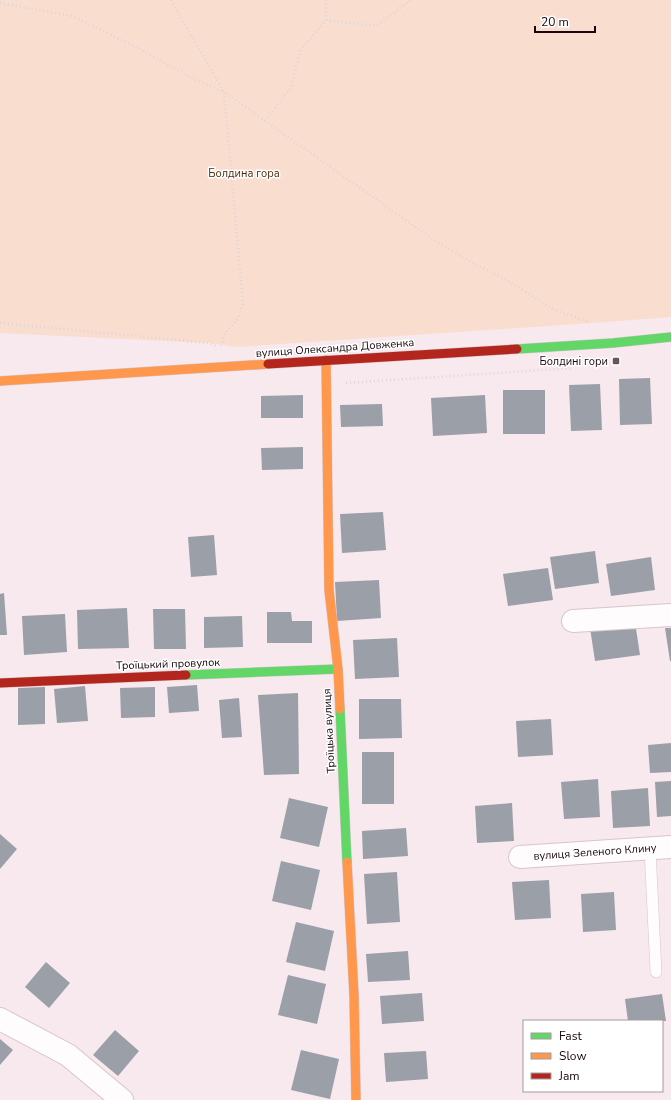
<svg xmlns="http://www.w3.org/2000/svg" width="671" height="1100" font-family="'Nunito Sans',sans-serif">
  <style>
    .green { fill: #f9ddcf }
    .building { fill: #9a9fa8 }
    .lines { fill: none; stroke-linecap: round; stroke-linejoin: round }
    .lane-casing { stroke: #d7c5cb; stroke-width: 12 }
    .street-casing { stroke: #d7c5cb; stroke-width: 24 }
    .fast-casing { stroke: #d7c5cb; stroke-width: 10 }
    .slow-casing { stroke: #d7c5cb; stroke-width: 10 }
    .jam-casing { stroke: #d7c5cb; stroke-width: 10 }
    .path { stroke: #dbd6d8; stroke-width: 2.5; stroke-dasharray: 1 3; stroke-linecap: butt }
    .lane { stroke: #fefcfc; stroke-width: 11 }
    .street { stroke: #fefcfc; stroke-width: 22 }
    .fast { stroke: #63d668; stroke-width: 9 }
    .slow { stroke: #ff974d; stroke-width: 9 }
    .jam { stroke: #b3261e; stroke-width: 9 }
    .poi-dot { fill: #67555b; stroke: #fff; stroke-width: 1.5 }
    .labels { text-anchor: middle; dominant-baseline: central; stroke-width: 3; stroke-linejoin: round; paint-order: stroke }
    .park-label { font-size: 11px; fill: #4e2a0a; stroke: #fff }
    .street-label { font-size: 11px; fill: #19060d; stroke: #fff }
    .poi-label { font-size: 11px; fill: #19060d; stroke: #fff; text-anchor: end }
  </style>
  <rect width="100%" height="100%" fill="#f7e9ed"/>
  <path class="green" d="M0,0H671V317L592,323L236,347L209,343L0,333Z"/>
  <path class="building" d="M650,378L652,424L620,425L619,379Z
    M600,384L602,430L571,431L569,385Z
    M503,390H545V434H503Z
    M303,395V418H261V396Z
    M485,395L487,433L433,436L431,398Z
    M382,404L383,426L341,427L340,405Z
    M303,447V469L262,470L261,448Z
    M383,512L386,550L342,553L340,514Z
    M214,535L217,575L191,577L188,537Z
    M595,551L599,583L555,589L550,557Z
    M651,557L655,590L611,596L606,564Z
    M548,568L553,600L508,606L503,574Z
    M379,580L381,618L337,621L335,582Z
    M4,593L7,635H0V594Z
    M127,608L129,648L78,649L77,610Z
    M153,609H185L186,649H154Z
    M267,612H291L292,621H312V643H267Z
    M65,614L67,652L24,655L22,616Z
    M242,616L243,647L204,648V617Z
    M635,622L640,655L595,661L590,628Z
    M665,628H671V661H670Z
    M397,638L399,677L355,679L353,640Z
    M197,685L199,711L169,713L167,687Z
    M85,686L88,721L57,723L54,689Z
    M45,687V724L18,725V688Z
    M155,687V717L121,718L120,688Z
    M298,693L299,774L264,775L258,695Z
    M239,698L242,737L222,738L219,700Z
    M359,699H401L402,738L359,739Z
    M551,719L553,755L518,757L516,721Z
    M671,743V772L650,773L648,745Z
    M362,752H394V804H362Z
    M598,779L600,817L564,819L561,782Z
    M671,781V816L657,817L655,782Z
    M648,788L650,826L613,828L611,791Z
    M289,798L328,807L319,847L280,838Z
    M512,803L514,841L477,843L475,806Z
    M406,828L408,856L363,859L362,831Z
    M0,834L17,849L0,869Z
    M281,861L320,870L311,910L272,901Z
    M397,872L400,922L367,924L364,874Z
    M549,880L551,918L515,920L512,882Z
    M614,892L616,930L583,932L581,894Z
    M296,922L334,931L325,971L286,962Z
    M408,951L410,980L368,982L366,954Z
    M46,962L70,983L49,1008L25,987Z
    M288,975L326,984L317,1024L278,1015Z
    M422,993L424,1021L382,1024L380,996Z
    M662,994L666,1021H628L625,999Z
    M115,1030L139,1051L118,1076L93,1055Z
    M0,1039L13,1050L0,1065Z
    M301,1050L339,1059L330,1099L291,1090Z
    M426,1051L428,1079L386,1082L384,1053Z"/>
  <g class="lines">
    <defs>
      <path id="lane" d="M650,849L656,972"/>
      <path id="street" d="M573,621L671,615
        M520,857L671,847
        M0,1019L68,1055L122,1100"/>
      <path id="fast" d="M517,349L613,343L671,337
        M186,675L338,669
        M340,709L347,862"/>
      <path id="slow" d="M326,360L329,590L338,669L340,709
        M0,381L268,364
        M347,862L354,995L356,1100"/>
      <path id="jam" d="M268,364L517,349
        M0,683L186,675"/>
    </defs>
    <use href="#lane" class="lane-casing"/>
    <use href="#street" class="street-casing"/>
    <use href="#fast" class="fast-casing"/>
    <use href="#slow" class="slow-casing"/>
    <use href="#jam" class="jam-casing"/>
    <path class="path" d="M171,0L224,92L431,238L469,261L508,281L553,309L589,322
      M0,3L72,16L142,50L194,79L224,92L243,303L238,319L225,333L221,346
      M326,20L376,26L411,0
      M265,121L290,89L301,50L326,20V0
      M0,323L209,343L216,346
      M346,383L573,368"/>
    <use href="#lane" class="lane"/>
    <use href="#street" class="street"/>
    <use href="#fast" class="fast"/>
    <use href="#slow" class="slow"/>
    <use href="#jam" class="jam"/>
  </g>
  <rect class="poi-dot" x="612" y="357" width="8" height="8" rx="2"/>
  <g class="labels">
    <g class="park-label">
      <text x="244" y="173">Болдина гора</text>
    </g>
    <g class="street-label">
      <text transform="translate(335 348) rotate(-4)">вулиця Олександра Довженка</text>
      <text transform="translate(168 664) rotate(-2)">Троїцький провулок</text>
      <text transform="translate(329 731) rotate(-93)">Троїцька вулиця</text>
      <text transform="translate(595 852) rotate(-4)">вулиця Зеленого Клину</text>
    </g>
    <g class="poi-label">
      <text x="608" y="361">Болдині гори</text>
    </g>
  </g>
  <rect x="523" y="1020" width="140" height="72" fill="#ffffff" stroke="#a39b9e"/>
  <rect x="531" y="1033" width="20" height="6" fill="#63d668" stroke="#a39b9e"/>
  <text x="559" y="1040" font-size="12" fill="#19060d">Fast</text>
  <rect x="531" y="1053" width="20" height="6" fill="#ff974d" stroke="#a39b9e"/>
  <text x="559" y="1060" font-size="12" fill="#19060d">Slow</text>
  <rect x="531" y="1073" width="20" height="6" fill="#b3261e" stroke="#a39b9e"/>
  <text x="559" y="1080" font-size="12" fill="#19060d">Jam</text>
  <path d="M535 26v6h60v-6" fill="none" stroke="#19060d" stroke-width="2"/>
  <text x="541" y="26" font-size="12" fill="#19060d" stroke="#ffffff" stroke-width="3" paint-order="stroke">20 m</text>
</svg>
